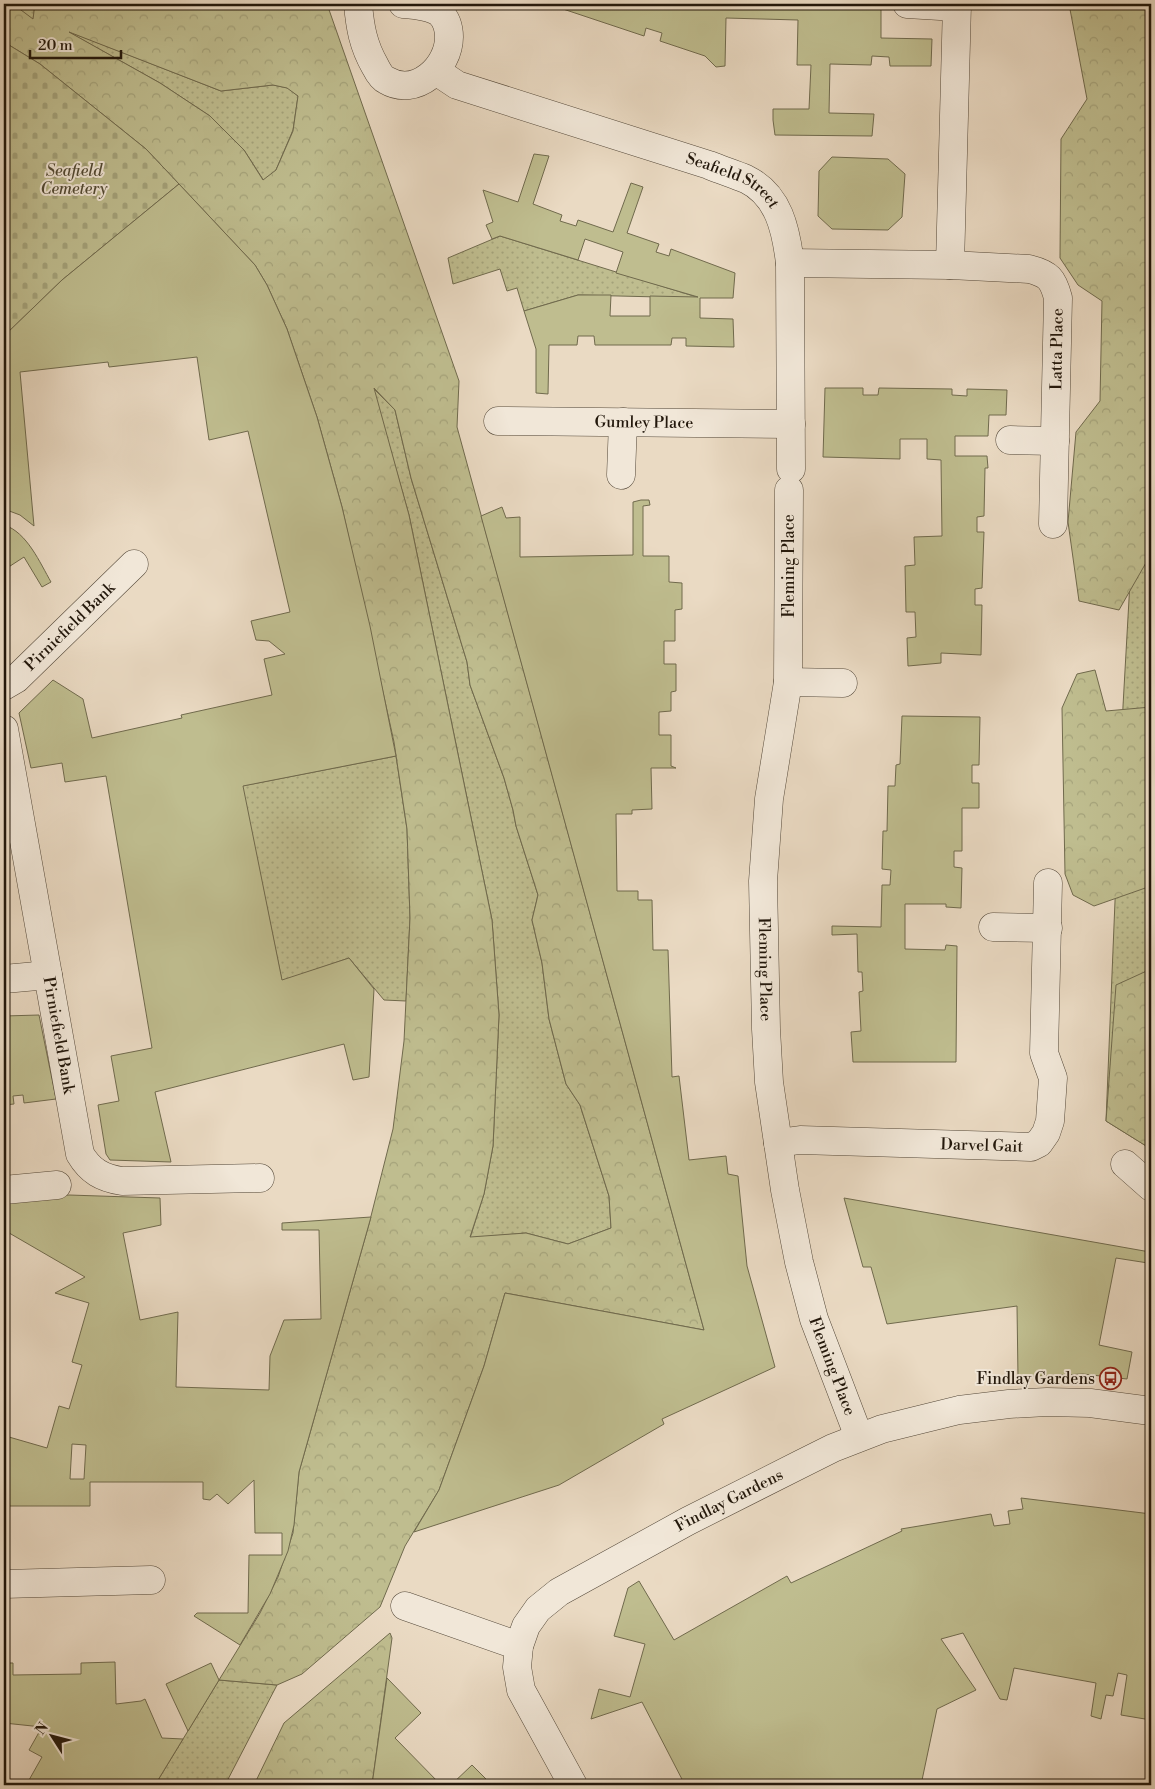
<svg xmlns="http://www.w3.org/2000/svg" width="1155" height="1789" font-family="'Libre Bodoni',serif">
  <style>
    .grass { fill: url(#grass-dots); stroke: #706a4d }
    .forest { fill: url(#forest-crowns); stroke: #706a4d; fill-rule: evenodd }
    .cemetery { fill: url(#cemetery-stones); stroke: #706a4d }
    .garden { fill: #bfbd8f; stroke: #706a4d; fill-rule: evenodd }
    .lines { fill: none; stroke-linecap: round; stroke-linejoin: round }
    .minor-casing { stroke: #544839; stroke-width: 29 }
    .minor { stroke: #f1e7d8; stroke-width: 28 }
    .labels { text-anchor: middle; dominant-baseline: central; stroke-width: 4; stroke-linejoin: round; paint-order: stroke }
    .park-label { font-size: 16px; font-style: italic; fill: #514933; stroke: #f1e7d8 }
    .street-label { font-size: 16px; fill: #22170b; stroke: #f1e7d8 }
    .poi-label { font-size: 16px; fill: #22170b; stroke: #f1e7d8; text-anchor: end }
  </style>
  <defs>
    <pattern id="grass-dots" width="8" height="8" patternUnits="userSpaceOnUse" patternTransform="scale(1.25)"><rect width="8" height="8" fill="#bfbd8f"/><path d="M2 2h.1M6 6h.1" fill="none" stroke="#a4a27a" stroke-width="1.8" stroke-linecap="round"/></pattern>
    <pattern id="forest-crowns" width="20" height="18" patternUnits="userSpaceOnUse" patternTransform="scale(1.25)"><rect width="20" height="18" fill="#bfbd8f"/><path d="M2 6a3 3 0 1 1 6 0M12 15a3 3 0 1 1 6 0" fill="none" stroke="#a4a27a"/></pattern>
    <pattern id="cemetery-stones" width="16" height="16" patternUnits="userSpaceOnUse" patternTransform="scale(1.25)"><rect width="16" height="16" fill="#bfbd8f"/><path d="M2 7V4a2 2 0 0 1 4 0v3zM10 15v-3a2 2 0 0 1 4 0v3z" fill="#a4a27a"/></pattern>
  </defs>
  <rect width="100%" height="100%" fill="#eadac3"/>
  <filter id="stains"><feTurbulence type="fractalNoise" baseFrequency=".004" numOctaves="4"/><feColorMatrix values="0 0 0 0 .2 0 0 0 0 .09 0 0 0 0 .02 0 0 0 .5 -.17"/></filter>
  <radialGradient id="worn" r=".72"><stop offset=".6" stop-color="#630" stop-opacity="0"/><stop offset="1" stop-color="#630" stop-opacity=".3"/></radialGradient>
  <path class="grass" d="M13,4H35L33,20Z
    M65,30L221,91L273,85L288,88L298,96L293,130L276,170L264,181L244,150L210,116L160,83Z
    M1151,208V1149L1106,1121L1123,706Z
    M500,236L700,298L578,295L524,311L517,288L507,291L500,269L453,284L448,258Z
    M373,388L395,410L411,478L467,662L470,685L504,778L513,810L516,826L538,895L532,920L542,963L549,1019L566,1084L580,1105L609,1196L611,1228L568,1244L526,1233L470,1238L484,1194L493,1146L499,1015L492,920L409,515Z
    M396,756L407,829L410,918L406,1001L384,1000L349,958L282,981L242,786Z
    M219,1680L277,1685L225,1785H155Z"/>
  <path class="forest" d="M4,4H13L33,19L35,4H327L459,381L457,427L704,1330L505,1293L484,1366L439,1490L405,1546L380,1607L302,1674L277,1685L219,1680L260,1613L278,1577L293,1533L299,1472L369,1224L393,1129L404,1041L410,918L407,829L394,742L342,507L317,417L287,329L267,285L255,265L146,149L40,64L4,42ZM69,32L221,91L273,85L287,88L298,96L293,131L276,170L263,180L244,150L210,116L160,83ZM374,388L395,410L411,478L467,662L470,685L504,778L513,810L516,826L538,895L532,920L542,963L549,1019L566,1084L580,1105L609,1196L611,1228L568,1244L526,1233L470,1237L484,1194L493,1146L499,1015L492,920L409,515Z
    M1069,4H1146L1151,7V554L1119,610L1079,601L1068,522L1076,432L1100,401L1102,301L1078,285L1060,258L1061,139L1087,99Z
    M1095,670L1106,711L1151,707V886L1094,906L1073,895L1065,874L1062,708L1077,674Z
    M1151,969V1149L1106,1121L1116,985Z
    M390,1633L392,1638L372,1785H254L284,1723Z"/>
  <path class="cemetery" d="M4,42L40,64L146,149L179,184L62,280L4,336Z"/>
  <path class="garden" d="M565,4H881V38L932,39L931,66H890L889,57L872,56L871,65L830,64L829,113L874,114L872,136L775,135L773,120V109H809L811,65H797L798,20L726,18L725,66L716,67L705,56L660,41L662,33L646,28L644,36L563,9Z
    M534,154L549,156L533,204L562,215L560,221L576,226L578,220L613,232L631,183L643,187L627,233L659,244L656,252L669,256L671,249L735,273L733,298H700V318L733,319L734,347L686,346V338H672L671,345H595L594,336H578L577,345H549L548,394L536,393V349L524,311L578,295H611L610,316H650V296L698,297L616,273L623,252L585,239L578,260L500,236L492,239L486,225L493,222L483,190L518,202Z
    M832,157L888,159L905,174L902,217L888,230L832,229L818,216L819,171Z
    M179,184L255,265L267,285L287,329L317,417L342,507L370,626L396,756L243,786L282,980L349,958L374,989L369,1077L353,1080L344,1044L155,1092L171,1162L110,1160L106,1154L98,1105L119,1101L111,1056L152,1048L106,776L65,782L62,763L31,768L19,713L53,680L83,699L92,738L182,718L181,715L272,695L264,659L285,654L269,641L256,640L251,621L290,612L248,431L209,440L197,357L109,367L108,362L20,372L34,526L20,515L4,509V336L62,280Z
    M825,388H863V395H878L879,388L952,389V395L967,396V389L1007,390L1006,415H989L988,436H955V456H987L988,468H985L984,516L977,517V532H984L982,588L975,589V605H982L981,655L941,653V663L908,666L907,638L916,637L915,612H906L905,566L915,565L914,537L942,536L941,460L927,459V439H900V459L823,457Z
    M641,500H649L650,505L643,506V556H669V582L682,583V609L675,610V641H664V664H676V691L671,692V711L659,712V735H671V766L676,768H651L652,809L632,810V814H616L617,891H638V900H652L653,950H668L672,1077L679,1076L689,1160L726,1156L728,1174L738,1176L747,1266L775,1367L662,1419L664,1424L559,1485L414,1532L439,1490L484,1366L505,1293L704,1330L481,516L502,507L506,518L520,517V557L633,555V502Z
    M4,525C27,532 40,563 51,582L42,587L24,557L4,570Z
    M902,716L980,717L979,765H972V783H979V808H962V851H954V867L962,868L961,908L946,907V904H905V949L945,950L946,945L957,946L956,1062H853L851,1032L861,1031L859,992L863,991L862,972H858L857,934L832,935V926L881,927L882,885H890L891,870L882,869L883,831H887L888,786H895L896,765L900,764Z
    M39,1015L56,1099L24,1103L23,1095L13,1096L14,1104L4,1105V1016Z
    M69,1195L160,1198L161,1225L123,1233L140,1320L178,1312L176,1387L269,1390L270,1356L284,1320L321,1319L319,1230H282V1223L371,1217L299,1472L294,1525L288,1551L270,1594L240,1645L194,1616L197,1613H248L249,1555H282V1533H255L254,1480L228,1504L217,1494L210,1500L203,1499V1482H90V1506H4V1428L8,1430L9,1437L47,1448L59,1406L69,1409L82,1365L72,1362L89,1303L55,1293L85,1277L4,1230V1201ZM72,1444L86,1445L84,1479H70Z
    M844,1198L1150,1252L1148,1263L1116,1258L1099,1345L1132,1352L1127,1379L1083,1374L1018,1377L1017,1306L887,1324L871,1267H863Z
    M1021,1498L1151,1514V1720L1121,1715L1127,1675L1118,1673L1113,1696L1106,1695L1101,1719L1091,1716L1096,1683L1014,1668L1007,1700L1000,1699L963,1633L941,1639L976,1690L937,1709L921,1785H685L642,1702L591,1719L599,1689L630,1697L645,1644L614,1636L628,1588L639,1581L674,1640L787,1576L791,1583L902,1531L901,1529L991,1514L994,1526L1010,1524L1008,1511L1023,1509Z
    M115,1662L116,1704L141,1701L145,1699L162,1738L183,1739L155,1785H38L29,1780L42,1757L29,1750L42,1727L4,1723V1663H13V1675L81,1674V1663Z
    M211,1663L219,1680L188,1731L166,1684Z
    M387,1678L421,1713L395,1738L441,1785H372Z
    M472,1765L487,1780L489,1785H451Z"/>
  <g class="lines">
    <defs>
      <g id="minor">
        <path d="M358,4C360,27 363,45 375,66C377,70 381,78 386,80C416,98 449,67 449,37C449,28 447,20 440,13C430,6 415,5 403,4"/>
        <path d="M907,4L957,7"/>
        <path id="s1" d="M436,71L457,85L709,165C721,170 734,174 746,179C779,195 786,230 790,263L791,469"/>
        <path d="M790,263L950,265L1029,269C1049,274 1053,279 1058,298L1053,524"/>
        <path d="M950,265L957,4"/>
        <path id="s2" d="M498,421L791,424"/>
        <path d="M1010,440L1055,441"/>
        <path d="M621,475L623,422"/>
        <path id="s3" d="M789,490L788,682L769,799L763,881L766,1029L769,1082L785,1190L799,1262L814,1319L859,1437"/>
        <path d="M788,682L843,683"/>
        <path id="s4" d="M4,686L16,679L134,564"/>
        <path id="s5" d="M4,729L80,1154C90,1171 102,1178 122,1181L260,1178"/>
        <path d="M993,927L1048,928"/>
        <path d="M4,979L48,975"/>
        <path id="s6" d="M778,1143L800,1140L1031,1147L1039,1143L1046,1133L1050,1121L1053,1078L1044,1053L1048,883"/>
        <path d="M1125,1164L1151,1187"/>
        <path d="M4,1190L57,1185"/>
        <path d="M4,1584L151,1580"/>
        <path d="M405,1606L519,1646"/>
        <path id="s7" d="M573,1785L521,1690L517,1667L519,1646L526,1626L538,1609L559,1592L688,1521L801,1464L833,1448L882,1429L959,1410L1009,1404L1047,1402L1090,1403L1151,1411"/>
      </g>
    </defs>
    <use href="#minor" class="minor-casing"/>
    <use href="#minor" class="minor"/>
  </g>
  <defs>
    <symbol id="bus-ring" viewBox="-11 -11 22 22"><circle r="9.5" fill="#f1e7d8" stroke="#8f2418" stroke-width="1.5"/><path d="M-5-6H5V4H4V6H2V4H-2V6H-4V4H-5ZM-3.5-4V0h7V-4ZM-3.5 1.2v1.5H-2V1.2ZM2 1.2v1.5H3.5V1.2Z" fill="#8f2418"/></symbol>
  </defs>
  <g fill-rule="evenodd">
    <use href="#bus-ring" x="1098" y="1366" width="25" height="25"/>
  </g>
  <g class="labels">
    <g class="park-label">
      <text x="74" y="171">Seafield<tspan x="74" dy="18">Cemetery</tspan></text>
    </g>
    <g class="street-label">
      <text stroke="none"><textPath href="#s1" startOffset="318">Seafield Street</textPath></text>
      <text transform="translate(1057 349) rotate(-89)">Latta Place</text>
      <text stroke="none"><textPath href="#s2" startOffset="146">Gumley Place</textPath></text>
      <text transform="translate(789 566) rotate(-90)">Fleming Place</text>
      <text stroke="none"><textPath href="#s4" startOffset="89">Pirniefield Bank</textPath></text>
      <text stroke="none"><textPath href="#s3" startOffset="481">Fleming Place</textPath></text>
      <text stroke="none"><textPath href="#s5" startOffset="311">Pirniefield Bank</textPath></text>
      <text stroke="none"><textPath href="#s6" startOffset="204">Darvel Gait</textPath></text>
      <text stroke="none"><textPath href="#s3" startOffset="886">Fleming Place</textPath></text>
      <text stroke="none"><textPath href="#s7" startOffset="415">Findlay Gardens</textPath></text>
    </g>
    <g class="poi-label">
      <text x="1095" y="1379">Findlay Gardens</text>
    </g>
  </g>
  <rect width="1155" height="1789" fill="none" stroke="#eadac3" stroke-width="20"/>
  <rect x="5" y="5" width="1145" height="1779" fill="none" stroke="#22170b" stroke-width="2.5"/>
  <rect x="10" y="10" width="1135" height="1769" fill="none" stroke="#22170b"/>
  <g transform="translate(52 1736) rotate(306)" stroke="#f1e7d8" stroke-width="4" paint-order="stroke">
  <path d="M0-4L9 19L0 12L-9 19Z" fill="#22170b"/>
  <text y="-8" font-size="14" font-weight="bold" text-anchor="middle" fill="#22170b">N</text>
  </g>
  <path d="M30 50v8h91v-8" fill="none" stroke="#22170b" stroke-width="2.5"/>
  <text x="38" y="50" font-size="15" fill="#22170b" stroke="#f1e7d8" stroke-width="4" paint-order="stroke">20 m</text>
  <rect width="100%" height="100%" filter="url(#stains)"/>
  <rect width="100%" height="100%" fill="url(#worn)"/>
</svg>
